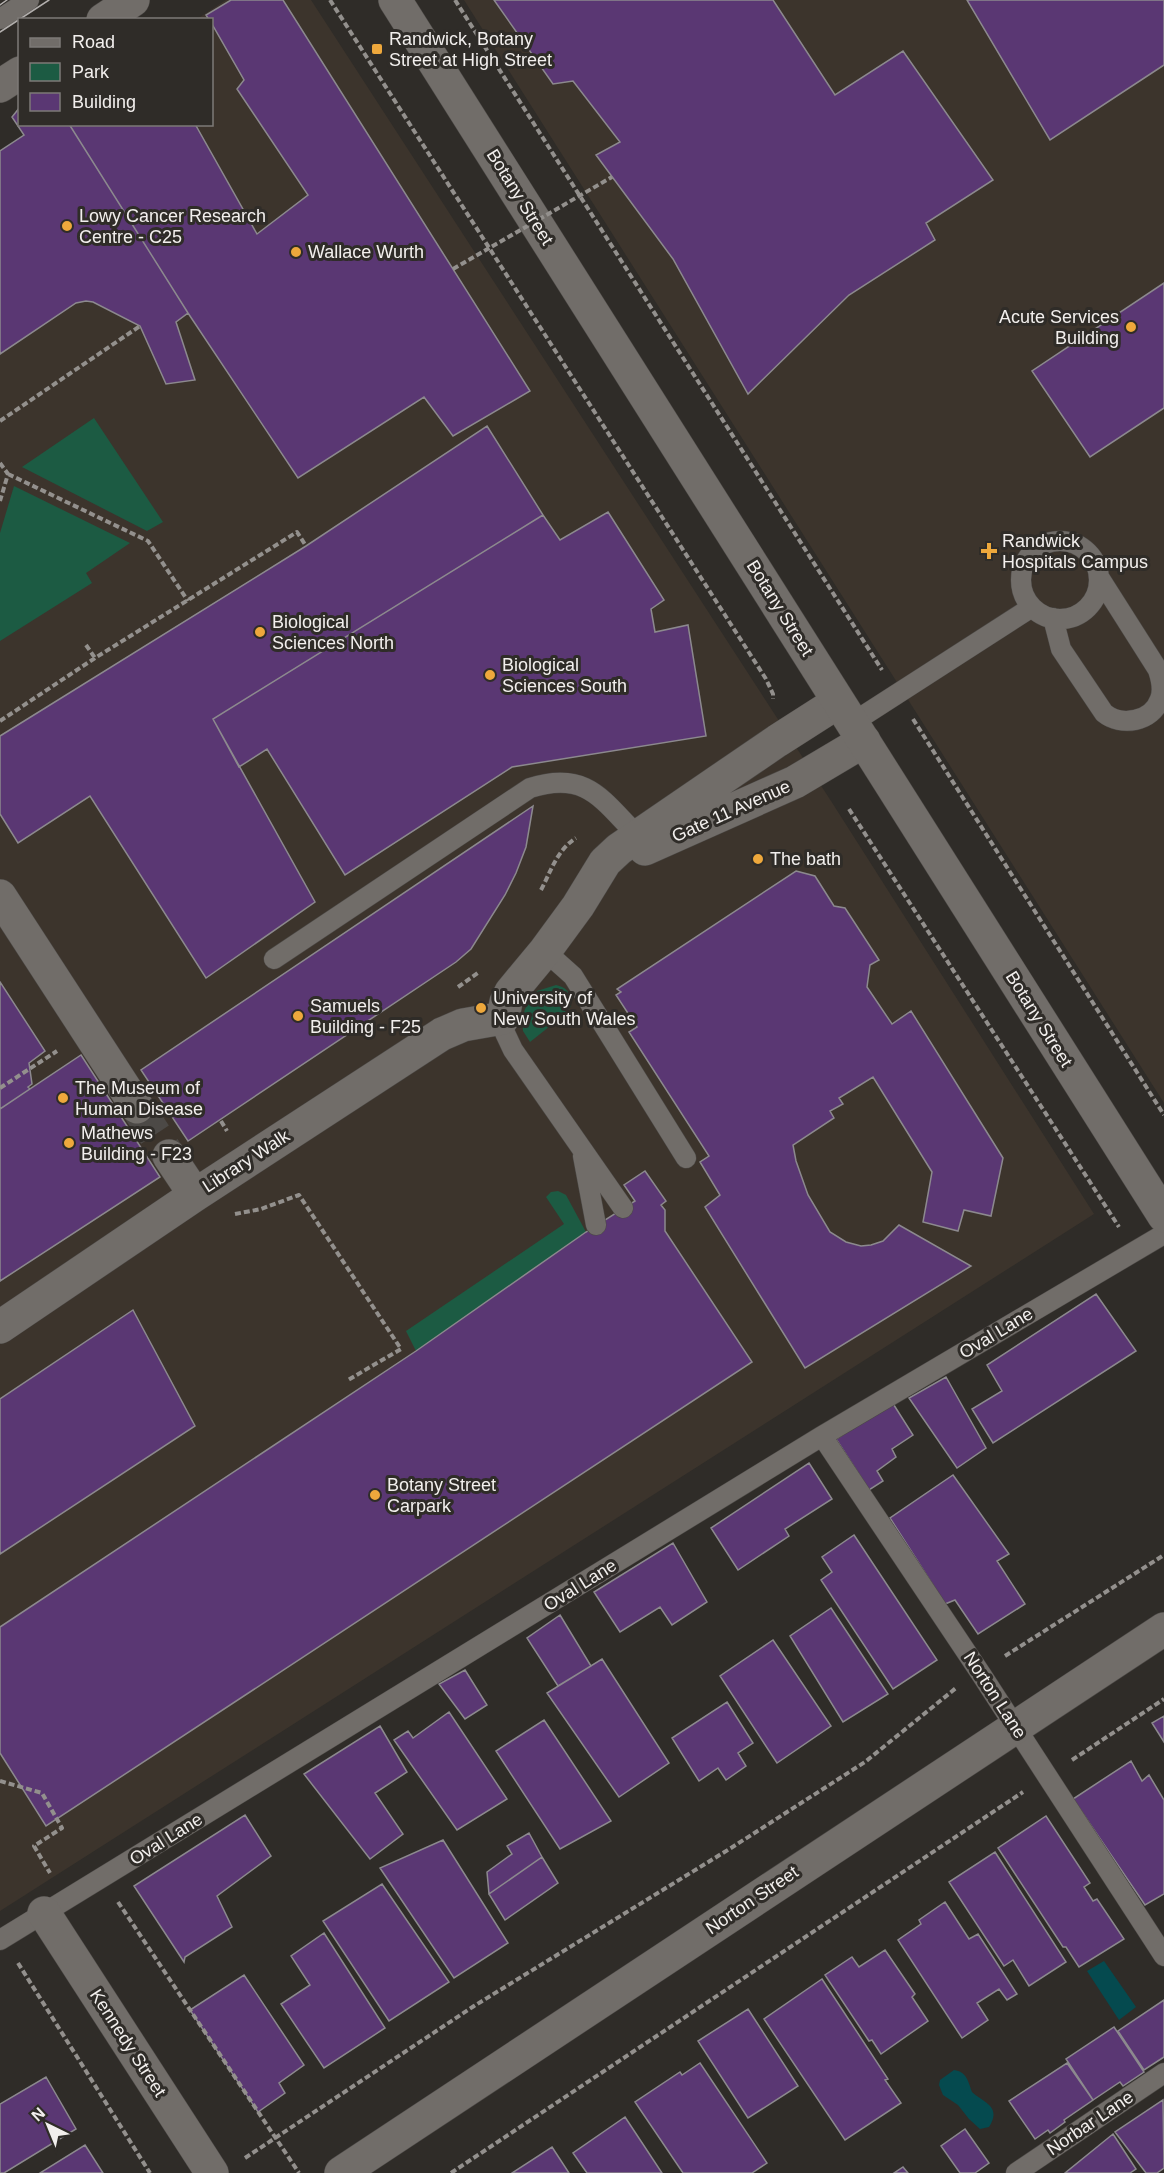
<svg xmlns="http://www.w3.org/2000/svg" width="1164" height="2173" font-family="Arial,sans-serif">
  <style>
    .built { fill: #3c342c }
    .green { fill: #1c5b43 }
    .water { fill: #054a4f }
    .building { fill: #5a3773; stroke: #8c898e; stroke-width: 1.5 }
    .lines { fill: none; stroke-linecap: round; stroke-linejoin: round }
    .street-tunnel { stroke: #4c4946; stroke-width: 33; stroke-dasharray: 33 16; stroke-linecap: butt }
    .lane-casing { stroke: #4c4946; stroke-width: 21 }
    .street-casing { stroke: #4c4946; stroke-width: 34 }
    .secondary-casing { stroke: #4c4946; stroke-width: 34 }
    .path { stroke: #93908d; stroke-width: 4; stroke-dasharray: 6 3; stroke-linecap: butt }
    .lane { stroke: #716d69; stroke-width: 20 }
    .street { stroke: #716d69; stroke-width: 33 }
    .secondary { stroke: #716d69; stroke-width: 33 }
    .tram { stroke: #b2afad; stroke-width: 1.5 }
    .path-bridge { stroke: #93908d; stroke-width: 4; stroke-dasharray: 6 3; stroke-linecap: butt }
    .poi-dot { fill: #eea83c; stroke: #2f2c28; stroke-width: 2 }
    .labels { text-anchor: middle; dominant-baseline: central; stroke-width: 6; stroke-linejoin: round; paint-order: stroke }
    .poi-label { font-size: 18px; fill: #f2efed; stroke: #2f2c28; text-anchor: start }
    .street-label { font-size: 18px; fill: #f2efed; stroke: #2f2c28 }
  </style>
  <rect width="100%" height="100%" fill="#2f2c28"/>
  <path class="built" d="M226,0H311L831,801L1094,1214L0,1911V151L39,125L212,124V20L197,19Z
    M464,0H1164V1103Z"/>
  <path class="green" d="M94,418L163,522L147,531L22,467Z
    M14,486L130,543L86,573L92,583L0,641V533Z
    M556,985C567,987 572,994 571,1006L564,1015L530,1042L523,1031L522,1019L525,1009L537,991Z
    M558,1191L566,1195L586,1232L416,1351L406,1331L564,1224L546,1197L551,1192Z"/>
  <path class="water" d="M1104,1961L1136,2007L1119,2020L1087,1971Z
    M954,2070C967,2072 968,2081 972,2092C984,2103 1002,2106 989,2127L980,2129L969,2119L958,2105L943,2095L939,2085L940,2080Z"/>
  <path class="building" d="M231,0H283L530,391L453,436L424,397L298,478L188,313L69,124H195L257,234L308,195L237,89L244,80L212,24V20H209L206,15Z
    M494,0H773L835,95L903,51L993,180L926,223L935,240L849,295L748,394L673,259L596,155L620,142L573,81L553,84Z
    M967,0H1164V65L1050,140Z
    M20,107V124H69L188,313L176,322L195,380L166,384L140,326L93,302L86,301L76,303L0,354V151L24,135L12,117Z
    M1164,283V408L1090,457L1032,371Z
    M487,426L543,515L213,719L315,902L206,978L90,796L18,843L0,814V736L306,546Z
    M608,512L664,600L651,609L655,632L688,625L706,736L512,767L345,875L267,749L239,767L213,719L543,515L560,540Z
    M533,806L526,847L516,873L505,895L471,949L456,962L188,1141L141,1070Z
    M796,871L815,876L834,906L845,908L879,960L870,965L867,987L892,1024L911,1011L1003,1158L991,1216L964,1210L958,1231L923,1222L932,1172L873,1077L839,1098L843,1104L830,1111L834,1118L793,1145L796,1161L808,1195L830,1232L846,1242L861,1246L871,1245L883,1241L899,1225L971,1266L805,1368L705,1207L720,1195L700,1162L709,1156L629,1032L637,1027L616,995L621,992L617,989Z
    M0,982L45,1051L29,1063L32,1084L28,1087L30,1089L0,1109Z
    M81,1055L160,1177L0,1281V1109Z
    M645,1171L666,1201L661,1205L665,1210V1231L752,1362L46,1826L0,1753V1627L416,1351L586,1232L635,1201L624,1185Z
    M1096,1294L1136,1351L993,1443L972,1409L1002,1391L987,1365Z
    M133,1310L195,1426L0,1554V1399Z
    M946,1377L986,1448L957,1468L909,1398Z
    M892,1402L913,1435L892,1449L896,1457L877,1471L883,1481L869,1490L836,1439Z
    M809,1463L832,1499L785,1529L789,1536L738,1570L711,1528Z
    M953,1475L1009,1554L997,1561L1025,1604L978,1634L955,1600L945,1604L890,1518Z
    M854,1535L937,1660L893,1689L821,1580L832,1572L822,1557Z
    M673,1543L707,1602L672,1625L660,1607L620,1632L594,1592Z
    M831,1608L888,1694L843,1722L790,1636Z
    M560,1615L591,1666L558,1686L527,1638Z
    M773,1640L831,1726L777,1763L720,1676Z
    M602,1659L669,1763L619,1797L547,1693Z
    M465,1670L487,1705L465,1719L439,1684Z
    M727,1702L753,1743L738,1753L746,1766L726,1780L718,1768L699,1781L672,1738Z
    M449,1712L507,1799L457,1830L394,1740L408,1731L413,1738Z
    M1164,1716V1742L1152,1723Z
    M544,1720L611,1821L560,1849L496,1751Z
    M380,1726L407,1772L375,1793L403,1834L370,1859L304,1774Z
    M1131,1761L1142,1781L1149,1775L1164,1800V1894L1145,1905L1073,1799Z
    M245,1815L271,1856L217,1896L232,1927L185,1957L184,1962L134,1886Z
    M1046,1816L1090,1883L1084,1887L1093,1901L1097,1899L1124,1939L1079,1967L1066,1947H1063L998,1848Z
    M529,1833L542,1857L489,1894L487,1872L512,1854L507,1846Z
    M443,1840L508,1943L454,1978L380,1868Z
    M995,1852L1066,1962L1029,1986L1013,1960L1004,1966L949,1882Z
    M542,1857L558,1883L505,1920L489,1894Z
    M382,1884L449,1982L389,2021L323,1921Z
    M945,1902L969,1939L978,1934L1017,1994L1007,2000L999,1989L977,2003L988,2020L962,2038L898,1940L921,1924L919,1920Z
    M324,1933L385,2028L324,2068L281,2004L310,1985L291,1956Z
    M885,1950L915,1994L912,1997L928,2021L881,2054L872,2040L869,2041L825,1975L852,1957L859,1967Z
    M244,1975L304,2065L279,2083L285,2093L258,2112L190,2010Z
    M822,1979L888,2079L885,2080L901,2103L845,2140L764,2019Z
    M1164,2000V2057L1144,2070L1118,2031Z
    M748,2009L798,2086L748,2118L698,2041Z
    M1114,2027L1144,2072L1123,2086L1120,2082L1093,2100L1066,2059Z
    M700,2063L767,2163L752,2173H683L635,2102L680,2072L682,2075Z
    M1067,2063L1093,2100L1064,2120L1065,2122L1050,2133L1048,2130L1035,2139L1009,2101Z
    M46,2077L76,2129L4,2173H0V2104Z
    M1163,2100L1164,2168L1157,2173H1146L1115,2132Z
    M625,2117L662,2173H587L573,2153Z
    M965,2129L989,2163L975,2173H960L941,2146Z
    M1113,2134L1136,2169L1130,2173H1065Z
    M85,2145L103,2173H40Z
    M552,2147L569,2173H512Z
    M903,2167L908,2173H894Z"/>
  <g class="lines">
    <path class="street-tunnel" d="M137,1107L169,1156"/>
    <defs>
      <path id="lane" d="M0,19L29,0
        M1021 580a39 39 0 1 1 78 0a39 39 0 1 1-78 0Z
        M1053,618L1061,649L1104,713C1121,727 1152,722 1160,699C1164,689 1161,679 1158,670L1099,577
        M852,723L1032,607
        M545,951L573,976L686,1158
        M274,959L530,788C587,770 602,800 638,836
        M503,1018L505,1033L513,1050L623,1208
        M583,1156L596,1225
        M822,1436L981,1674L1164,1956
        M0,1940L822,1436L1164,1234
        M1016,2173L1164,2073"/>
      <path id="street" d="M645,849L795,782L864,741
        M0,896L137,1107
        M169,1156L195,1195
        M0,1327L195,1195L442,1034L463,1025L503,1018L506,1002L511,992L545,951L578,906L605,862L619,849L777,741L838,702
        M44,1913L212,2173
        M341,2173L1164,1629"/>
      <path id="secondary" d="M395,0L1164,1216
        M103,20L133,0
        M0,86L20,73"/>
    </defs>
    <use href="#lane" class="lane-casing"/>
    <use href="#street" class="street-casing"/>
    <use href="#secondary" class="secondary-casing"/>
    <path class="path" d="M330,0L766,679L773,694V699
      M455,0L882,670
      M0,421L140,326
      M0,463L8,474L0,501
      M8,474L148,541L188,601
      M86,645L95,658
      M913,719L1164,1115
      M0,721L95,658L297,532L306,546
      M849,809L1119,1227
      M541,890C551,871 557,850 576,838
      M458,987L479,972
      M0,1088L57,1051
      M221,1121L227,1131
      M235,1214L261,1209L299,1195L401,1349L348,1380
      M1005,1656L1164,1555
      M1072,1760L1164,1699
      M0,1781L42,1793L62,1828L34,1846L50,1873
      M118,1902L299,2173
      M18,1963L150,2173
      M245,2158L474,2006L731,1848L865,1762L956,1688
      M451,2173L1023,1792"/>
    <use href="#lane" class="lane"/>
    <use href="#street" class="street"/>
    <use href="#secondary" class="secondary"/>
    <path class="tram" d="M0,5L7,0
      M0,32L49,0"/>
    <path class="path-bridge" d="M453,269L612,177"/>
  </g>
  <g class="poi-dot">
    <rect x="371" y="43" width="12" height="12" rx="3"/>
    <circle cx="67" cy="226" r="6"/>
    <circle cx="296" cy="252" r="6"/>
    <circle cx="1131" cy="327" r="6"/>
    <path d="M986 542h6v6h6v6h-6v6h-6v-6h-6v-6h6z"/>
    <circle cx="260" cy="632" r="6"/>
    <circle cx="490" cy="675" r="6"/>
    <circle cx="758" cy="859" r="6"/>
    <circle cx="481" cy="1008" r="6"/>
    <circle cx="298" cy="1016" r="6"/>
    <circle cx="63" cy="1098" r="6"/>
    <circle cx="69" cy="1143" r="6"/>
    <circle cx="375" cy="1495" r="6"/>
  </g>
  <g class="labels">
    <g class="poi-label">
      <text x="389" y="39">Randwick, Botany<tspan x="389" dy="21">Street at High Street</tspan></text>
      <text x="79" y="216">Lowy Cancer Research<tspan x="79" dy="21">Centre - C25</tspan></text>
      <text x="308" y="252">Wallace Wurth</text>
      <text x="1119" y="317" text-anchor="end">Acute Services<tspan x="1119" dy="21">Building</tspan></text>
      <text x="1002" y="541">Randwick<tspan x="1002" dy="21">Hospitals Campus</tspan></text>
      <text x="272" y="622">Biological<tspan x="272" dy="21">Sciences North</tspan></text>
      <text x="502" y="665">Biological<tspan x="502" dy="21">Sciences South</tspan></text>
      <text x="770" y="859">The bath</text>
      <text x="493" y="998">University of<tspan x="493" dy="21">New South Wales</tspan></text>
      <text x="310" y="1006">Samuels<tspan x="310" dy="21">Building - F25</tspan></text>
      <text x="75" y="1088">The Museum of<tspan x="75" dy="21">Human Disease</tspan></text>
      <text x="81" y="1133">Mathews<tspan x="81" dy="21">Building - F23</tspan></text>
      <text x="387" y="1485">Botany Street<tspan x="387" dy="21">Carpark</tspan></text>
    </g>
    <g class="street-label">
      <text transform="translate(520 197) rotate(58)">Botany Street</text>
      <text transform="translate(780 608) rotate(58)">Botany Street</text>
      <text transform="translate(731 811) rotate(-24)">Gate 11 Avenue</text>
      <text transform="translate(1039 1019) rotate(58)">Botany Street</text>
      <text transform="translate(246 1161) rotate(-33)">Library Walk</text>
      <text transform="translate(996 1333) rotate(-31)">Oval Lane</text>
      <text transform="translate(580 1585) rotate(-32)">Oval Lane</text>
      <text transform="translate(995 1695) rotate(57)">Norton Lane</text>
      <text transform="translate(166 1839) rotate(-32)">Oval Lane</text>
      <text transform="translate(752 1900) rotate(-34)">Norton Street</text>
      <text transform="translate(128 2043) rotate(57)">Kennedy Street</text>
      <text transform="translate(1090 2123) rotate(-34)">Norbar Lane</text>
    </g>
  </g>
  <rect x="18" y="18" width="195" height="108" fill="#2f2c28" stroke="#7d7a77" stroke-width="1.5"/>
  <rect x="30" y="38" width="30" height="9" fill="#716d69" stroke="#7d7a77" stroke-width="1.5"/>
  <text x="72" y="48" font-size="18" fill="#f2efed">Road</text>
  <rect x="30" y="63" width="30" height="18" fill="#1c5b43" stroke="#7d7a77" stroke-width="1.5"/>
  <text x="72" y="78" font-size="18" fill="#f2efed">Park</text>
  <rect x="30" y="93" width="30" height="18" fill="#5a3773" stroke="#7d7a77" stroke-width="1.5"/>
  <text x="72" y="108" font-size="18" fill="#f2efed">Building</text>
  <g transform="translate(48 2125) rotate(317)" stroke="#2f2c28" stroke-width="4.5" paint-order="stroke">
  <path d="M0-4.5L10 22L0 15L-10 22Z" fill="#f2efed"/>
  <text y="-9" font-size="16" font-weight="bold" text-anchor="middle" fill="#f2efed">N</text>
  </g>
</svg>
